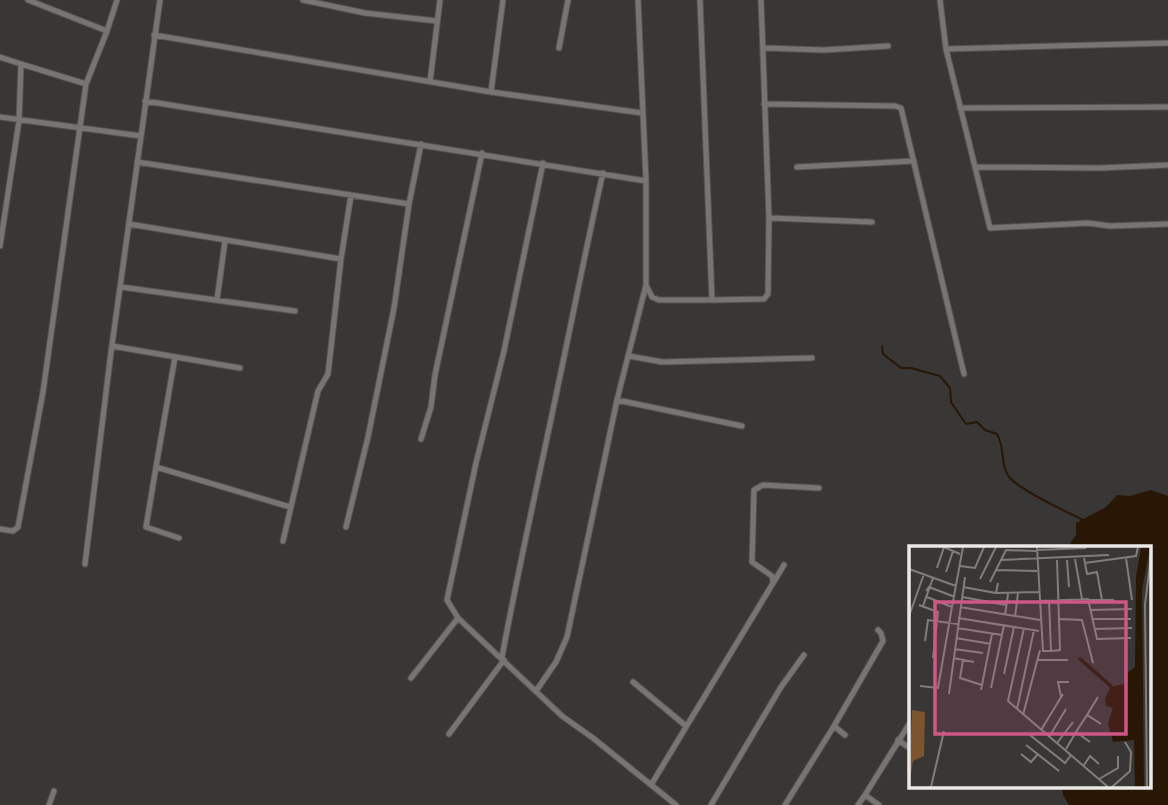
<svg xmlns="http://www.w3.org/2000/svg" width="1168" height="805" font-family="'Asap Condensed',sans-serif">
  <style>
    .water { fill: #291705 }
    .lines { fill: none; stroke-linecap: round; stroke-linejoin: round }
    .stream { stroke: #291705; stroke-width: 2 }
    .minor-casing { stroke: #555351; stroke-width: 7 }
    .minor { stroke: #777573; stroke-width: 5 }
    .inset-river { fill: none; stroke: #291705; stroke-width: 3.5 }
    .inset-road { fill: none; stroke: #807e7d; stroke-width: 2 }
    .view { fill: #ce5785; fill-opacity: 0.15; stroke: #ce5785; stroke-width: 3.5 }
    .inset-edge { fill: none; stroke: #eae9e8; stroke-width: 3.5 }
  </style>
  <rect width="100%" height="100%" fill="#393735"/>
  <path class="water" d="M1151,490L1168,496V805H1069L1063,795L1062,786H1149V548H1067L1076,535V523L1106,507L1117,495L1130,496Z"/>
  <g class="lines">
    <path class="stream" d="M882,346L883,354L901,368H911L940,376L950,388L951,402L966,424L977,422L985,430L997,434C1005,447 1000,465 1009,477C1021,491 1065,511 1083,520"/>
    <defs>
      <path id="minor" d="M303,0L365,13L437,21
        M638,0L646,181V285L652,297L659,300H712L700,0
        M940,0L946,49L990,228L1088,223L1110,226L1168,224
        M107,31L117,0
        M154,35L491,92L642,113
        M559,48L568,0
        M763,48L824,50L888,46
        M946,49L1168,43
        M0,57L21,64L19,121L0,246
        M21,64L86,84
        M430,82L440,0
        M491,92L503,0
        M145,101L646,181
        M764,104L895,106L901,108L964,374
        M960,108L1168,107
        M0,117L141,136
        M137,162L409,204
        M543,163L504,351L476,463L447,600L458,618L562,716L593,738L676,805
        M797,167L914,161
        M975,167L1099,168L1168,165
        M769,218L872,222
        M129,224L341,259
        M121,287L295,311
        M217,300L225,241
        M712,300L764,299L768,294L769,218L761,0
        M112,346L240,368
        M629,356L662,362L812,358
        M175,357L156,467L290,507
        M617,400L742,426
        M421,439L431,407L435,375L482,153
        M156,467L146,527L179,538
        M346,527L368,437L394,308L409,204L421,144
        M0,529L13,531L18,527L43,392L86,84L107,31L28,0
        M283,541L318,391L328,374L341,259L351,195
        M85,564L111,352L160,0
        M773,583L772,576L752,562L754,490L763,485L819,488
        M502,657C519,565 540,473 559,381C574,311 587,242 603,173
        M411,678L458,618
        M633,682L686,726
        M536,691L556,662L567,637L617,400L646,285
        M834,726L883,641L881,633L878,630
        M449,734L504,660
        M898,740L911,749
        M651,785L784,565
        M865,795L911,721
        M49,805L54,791
        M711,805L781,687L804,655
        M785,805L834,726L845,735
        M858,805L865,795L879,805"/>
    </defs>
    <use href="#minor" class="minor-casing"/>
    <use href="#minor" class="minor"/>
  </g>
  <g transform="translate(909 546)">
    <rect width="242" height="242" fill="#393735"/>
    <path d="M3,164L16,166L15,210L4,215L0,241Z" fill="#7c542e"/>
    <path d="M232,1H241L233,44L235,241H226L225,194L204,196L199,177L204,162L197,160L196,152L202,141L218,137L219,126L226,121L227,31Z" fill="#291705"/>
    <path class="inset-river" d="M170,112L203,141"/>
    <path class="inset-road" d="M128,1L134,105H142L140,54M127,4L177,2M175,12L176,17L227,10L229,1M217,12L223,54M166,13L173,53M92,14L200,9M158,14L160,41M176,17L178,28L188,26L193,54M51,20L66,22L75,1M28,22L35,1L51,8M0,23L47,40M87,24L128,25M37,26L44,5M71,33L87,1M81,36L97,4L127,5M54,41L87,47L89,37M17,45L20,41L46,51M87,47L130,46M53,51L97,59M179,54H205M130,55L179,53L188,93L222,92M10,59L29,66L24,112M14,60L24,32M43,61L54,1M51,61L131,74M181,64L223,63M96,69L99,48M0,70L15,28M106,71L109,47M49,72L130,85M151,73L173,74L184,117M183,73H222M48,82L93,89M115,82L99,155L199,241M185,83L223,82M47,92L82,98M16,95L19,74L49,78M45,103L74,107M142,105L151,104L148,14M44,112L65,116M54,114L51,132L73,139M129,114H159M95,128L105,81M11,140L29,142L43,61L18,51M82,142L95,79M72,144L83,88M40,148L56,31M152,151L149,136H160M108,163L125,84M114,169L131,104M178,169L189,151M132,184L154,148M167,186L178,169L192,178M121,189L156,217L162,209M140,191L157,163M148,197L164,176M117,199L150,225M157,203L167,186L181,196M112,208L122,216L129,208M175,219L181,210L190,218M190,233L209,222V210M22,241L35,185M203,241L221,225L222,206L216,196M238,241L236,59L242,9"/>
    <path class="view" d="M26,56H217V188H26Z"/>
    <rect width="242" height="242" class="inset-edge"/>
  </g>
</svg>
